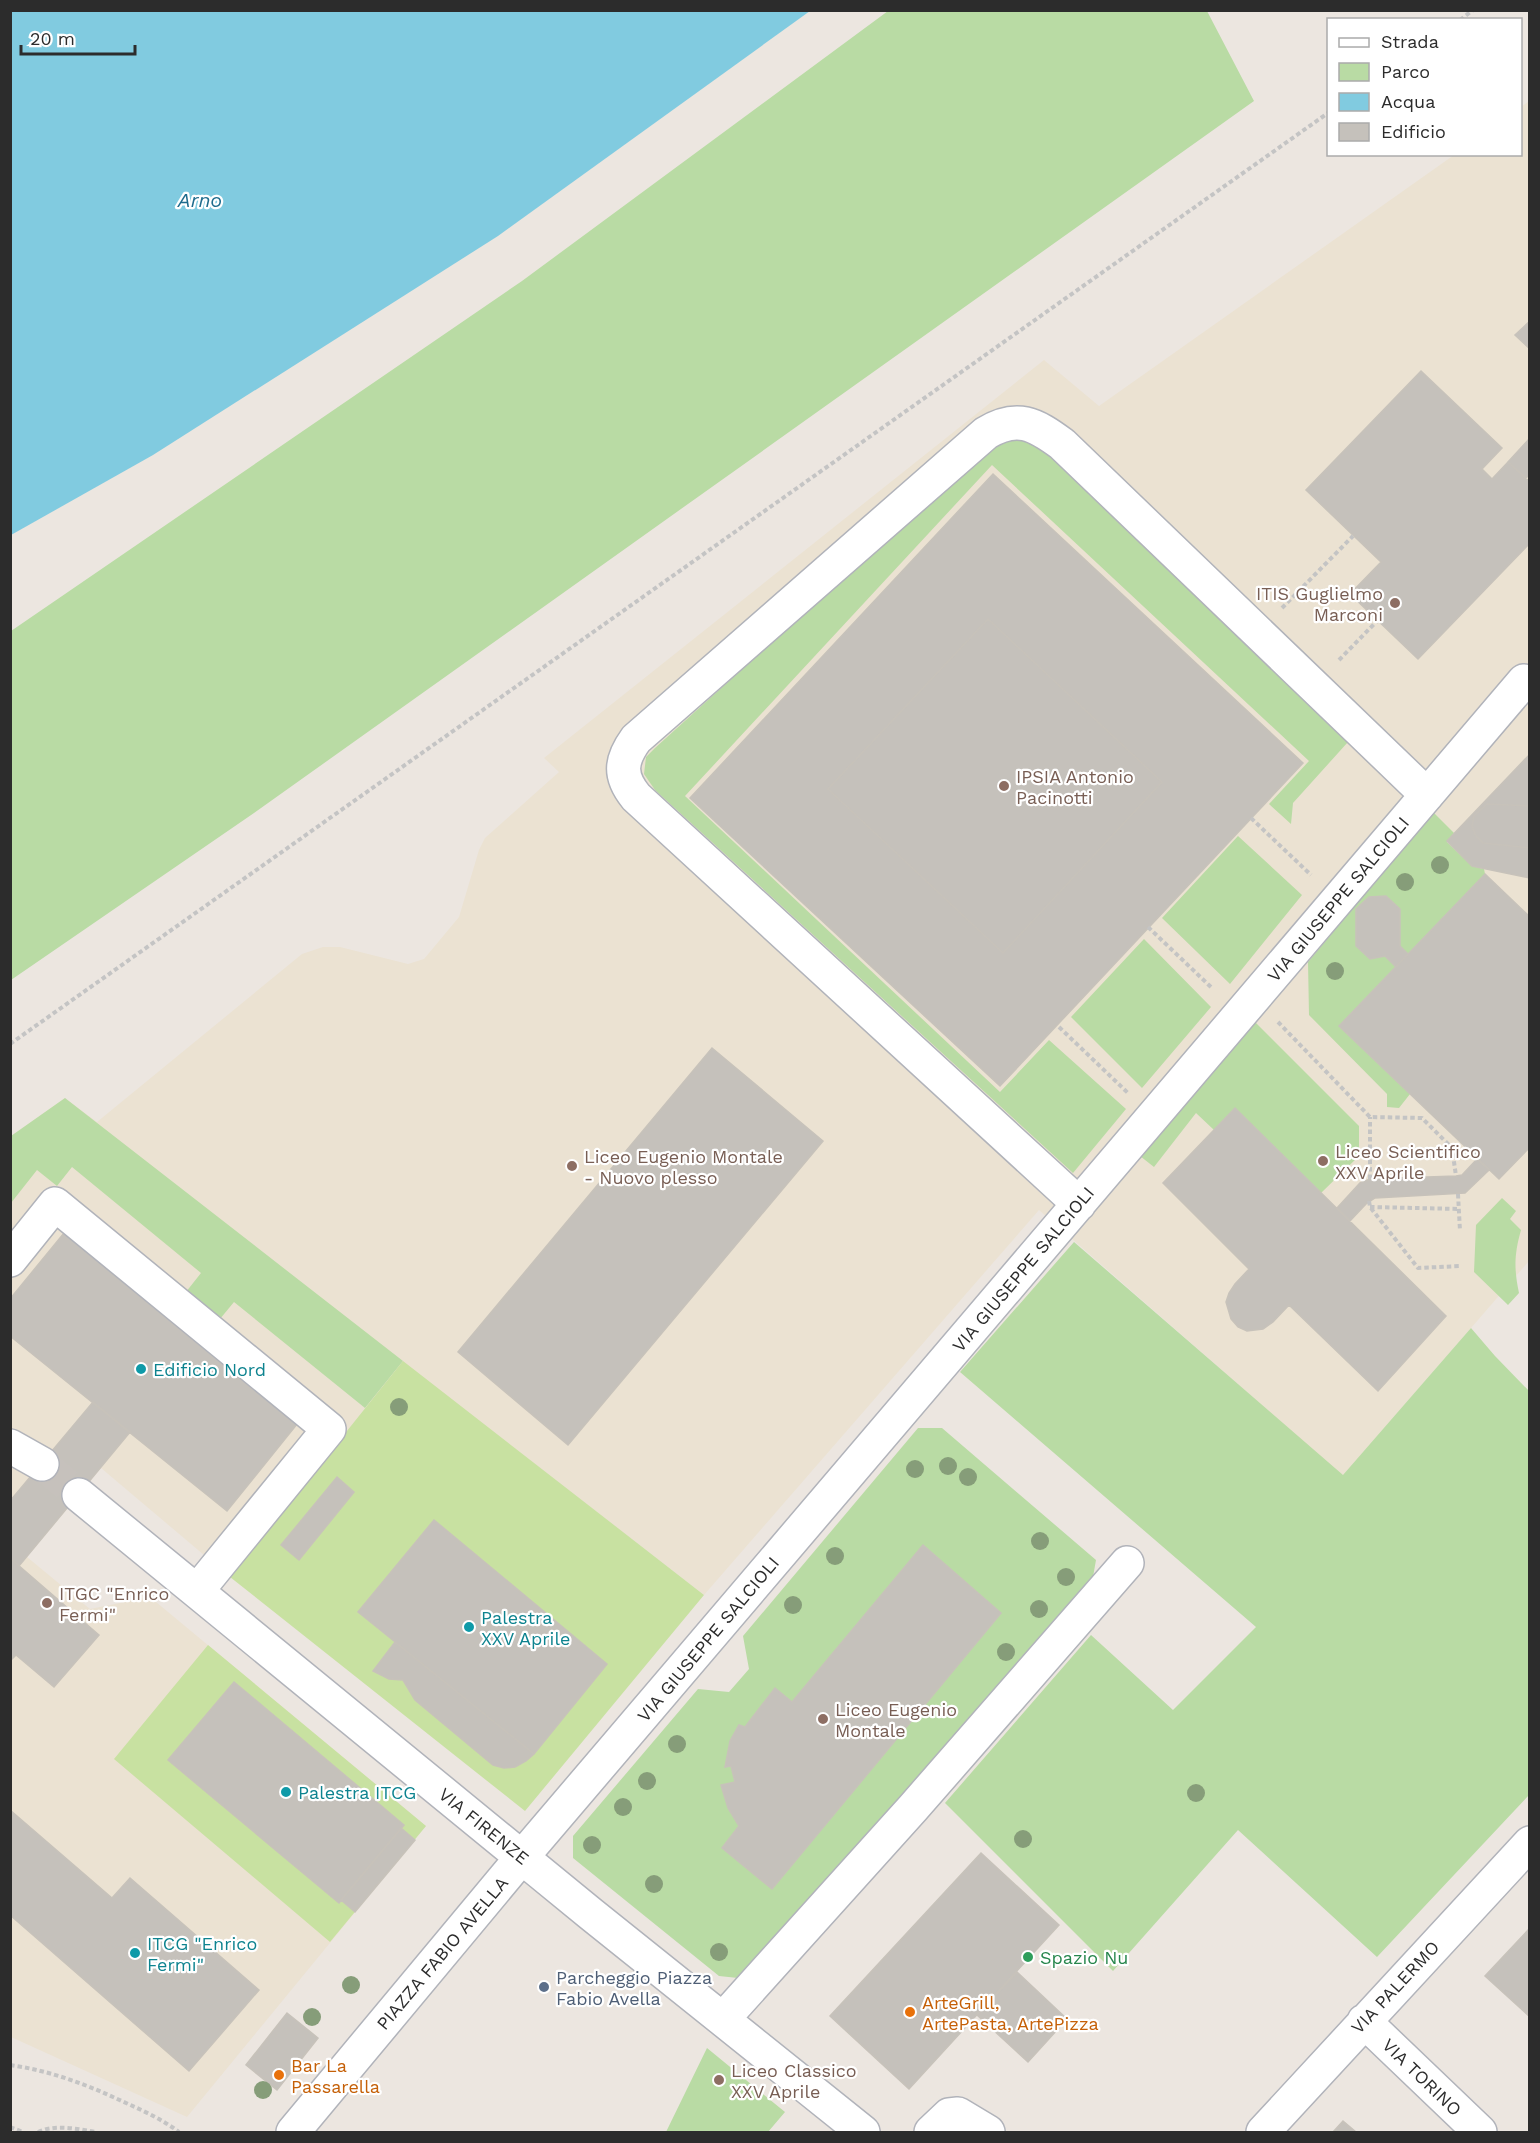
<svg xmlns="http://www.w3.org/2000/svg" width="1540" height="2143" font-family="'Work Sans',sans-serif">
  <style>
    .education { fill: #ebe2d2 }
    .green { fill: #b9dba4 }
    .pitch { fill: #c8e1a1 }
    .water { fill: #81cbe0 }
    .building { fill: #c5c1bb; stroke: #c7c2ba; stroke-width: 1.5 }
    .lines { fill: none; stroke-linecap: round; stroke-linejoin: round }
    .minor-tunnel { stroke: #c6c1bc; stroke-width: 33; stroke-dasharray: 33 16; stroke-linecap: butt }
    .minor-casing { stroke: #b1b3ba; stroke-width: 36 }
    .path { stroke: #c4c4c4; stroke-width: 4; stroke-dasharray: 4.5 3; stroke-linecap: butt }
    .minor { stroke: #fff; stroke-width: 33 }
    .tree { fill: #869d79 }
    .education-dot { fill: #8d6e63; stroke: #fff; stroke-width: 2 }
    .culture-dot { fill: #0f9aa8; stroke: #fff; stroke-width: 2 }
    .leisure-dot { fill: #2e9e5b; stroke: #fff; stroke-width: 2 }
    .service-dot { fill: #5c6f8a; stroke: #fff; stroke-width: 2 }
    .food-dot { fill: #e8710a; stroke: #fff; stroke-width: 2 }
    .labels { text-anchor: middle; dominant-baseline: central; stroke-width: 4.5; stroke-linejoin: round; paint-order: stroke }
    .education-label { font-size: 18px; fill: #785e54; stroke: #fff; text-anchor: start }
    .street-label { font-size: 18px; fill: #2c2c2c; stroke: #fff }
    .culture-label { font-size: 18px; fill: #0d838f; stroke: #fff; text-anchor: start }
    .leisure-label { font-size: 18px; fill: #27864d; stroke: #fff; text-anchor: start }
    .service-label { font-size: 18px; fill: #4e5e75; stroke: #fff; text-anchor: start }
    .food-label { font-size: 18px; fill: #c56008; stroke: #fff; text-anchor: start }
    .water-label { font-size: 20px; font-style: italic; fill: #1f6c8d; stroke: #fff }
  </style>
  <rect width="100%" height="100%" fill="#ece6e0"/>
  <path class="education" d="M1529,101V1261L1343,1476L1039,1210L704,1595L403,1362L230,1577L101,1468L27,1557L90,1609L150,1597L426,1826L187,2117L11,2037V1136L65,1098L97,1122L302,954L323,947H340L408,964L424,959L459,917L479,850L485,838L559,772L544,758L1044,360L1099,406L1454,155L1520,154L1521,107Z"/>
  <path class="green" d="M888,11H1207L1254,101L254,813L11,980V631L522,281Z
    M999,436L1036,438L1348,742L1293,803L1291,824L1269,804L1309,761L992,465L685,796L1000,1092L1049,1040L1126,1109L1073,1173L655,790L644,774L646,757L655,748Z
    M1433,812L1454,833L1447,842L1472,866L1484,869L1485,874L1408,954L1400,946V909L1386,896L1369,897L1356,909V946L1370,959L1385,956L1396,967L1339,1026L1410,1094L1399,1108L1387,1107V1094L1309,1015L1308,962Z
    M1238,836L1302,895L1230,984L1162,918Z
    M1144,939L1211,1007L1142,1088L1071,1017Z
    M1255,1022L1359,1126V1156L1321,1193L1235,1108L1214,1130L1196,1113L1154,1167L1140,1156Z
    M65,1098L403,1361L365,1408L234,1302L215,1325L182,1297L201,1273L72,1167L57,1186L37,1170L11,1203V1136Z
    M1502,1198L1516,1211L1510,1219L1521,1230C1514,1255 1514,1269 1519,1293L1508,1305L1474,1272L1476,1225Z
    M1074,1242L1343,1475L1471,1328L1495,1356L1529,1391V1795L1377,1957L1238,1830L1113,1971L945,1803L1091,1635L1173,1710L1256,1627L960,1372Z
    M918,1428H942L1096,1560L1093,1577L951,1746L738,1978L719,1976L573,1858V1836L698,1689L729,1692L749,1669L743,1636Z
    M707,2048L785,2112L768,2132H666Z"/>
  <path class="pitch" d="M403,1361L704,1595L525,1811L230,1577Z
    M208,1645L426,1826L330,1942L114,1759Z"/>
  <path class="water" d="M11,10H810V11L498,236L153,455L11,535Z"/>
  <path class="building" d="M1530,321V349L1515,335Z
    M1421,371L1502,448L1482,469L1492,479L1508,462L1530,482V543L1418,659L1350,594L1381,562L1306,490Z
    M1530,438V474L1526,478L1508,462Z
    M993,474L1303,763L1000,1086L690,798Z
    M988,619L1162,782L1003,953L828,789Z
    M1530,754V878L1472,866L1447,841Z
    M1487,804L1530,806V848L1483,843L1476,836L1472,826L1474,816Z
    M1485,874L1530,917V1147L1499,1179L1339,1026Z
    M1386,896L1400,909V946L1408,954L1396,967L1385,956L1370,959L1356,946V909L1369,897Z
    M712,1048L823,1141L568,1445L458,1352Z
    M1235,1108L1446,1316L1378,1391L1289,1305L1273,1322L1263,1329L1247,1331L1238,1327L1231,1319L1226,1302L1229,1293L1235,1284L1249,1269L1163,1183Z
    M1477,1159L1489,1170L1465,1193L1375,1198L1366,1204L1350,1221L1337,1208L1360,1183L1370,1179L1456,1176L1462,1175Z
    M64,1233L297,1424L227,1511L10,1336V1299Z
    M93,1402L130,1432L19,1566L10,1558V1501Z
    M337,1477L354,1492L299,1560L281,1545Z
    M434,1520L607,1664L534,1754L358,1612Z
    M923,1545L1001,1613L772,1889L722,1848L739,1826L728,1808L721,1785L735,1782L731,1766L725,1767L730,1741L739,1725L745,1727L775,1688L792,1702Z
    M10,1558L99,1635L54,1687L16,1655L10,1661Z
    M395,1642L534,1754L526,1761L515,1767L504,1768L493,1765L415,1700L403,1680L389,1679L373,1671Z
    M234,1682L404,1825L339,1903L168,1760Z
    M10,1810L112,1898L130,1878L259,1990L189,2071L10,1915Z
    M401,1828L415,1840L355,1912L341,1900Z
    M981,1853L1059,1925L909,2089L830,2016Z
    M1530,1928V2017L1485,1976Z
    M1017,1972L1067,2019L1028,2062L977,2015Z
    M287,2013L318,2038L277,2090L246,2065Z
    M1343,2121L1356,2132H1333Z"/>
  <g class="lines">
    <path class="minor-tunnel" d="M42,1464L79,1495"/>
    <defs>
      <path id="minor" d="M1079,1204L636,797C619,776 620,761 636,739L986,433C1017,414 1035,424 1062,444L1427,795
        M10,1260L55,1204L329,1429L197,1591
        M10,1446L42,1464
        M79,1495L591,1914L863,2132
        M723,2019L913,1808L1127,1563
        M1364,2021L1480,2132
        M293,2132L522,1857L1524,681
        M931,2132L949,2115L958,2114L988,2132
        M1263,2132L1530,1843"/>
    </defs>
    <use href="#minor" class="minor-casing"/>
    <path class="path" d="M1460,20L1473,10
      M1282,608L1353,536
      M1339,660L1378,620
      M1251,818L1311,875
      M1148,927L1213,989
      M1278,1022L1370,1117L1422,1118L1452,1148L1456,1176
      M1059,1027L1128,1093
      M10,1044L1328,113
      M1370,1179V1117
      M1458,1194L1460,1231
      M1369,1201L1370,1207L1418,1268L1461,1266
      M1370,1207L1459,1209
      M10,2065C52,2071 88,2085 126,2103C144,2111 163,2120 179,2132
      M10,2127L23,2132
      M38,2132C56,2124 77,2129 96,2132"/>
    <use href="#minor" class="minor"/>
  </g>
  <g class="tree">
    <circle cx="1440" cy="865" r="9"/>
    <circle cx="1405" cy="882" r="9"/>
    <circle cx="1335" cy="971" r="9"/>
    <circle cx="399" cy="1407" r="9"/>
    <circle cx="948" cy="1466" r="9"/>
    <circle cx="915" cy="1469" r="9"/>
    <circle cx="968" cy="1477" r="9"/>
    <circle cx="1040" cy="1541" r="9"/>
    <circle cx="835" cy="1556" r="9"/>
    <circle cx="1066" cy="1577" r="9"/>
    <circle cx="793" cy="1605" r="9"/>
    <circle cx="1039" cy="1609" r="9"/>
    <circle cx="1006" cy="1652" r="9"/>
    <circle cx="677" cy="1744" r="9"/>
    <circle cx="647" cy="1781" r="9"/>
    <circle cx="1196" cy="1793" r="9"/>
    <circle cx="623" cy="1807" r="9"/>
    <circle cx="1023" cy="1839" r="9"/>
    <circle cx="592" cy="1845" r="9"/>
    <circle cx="654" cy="1884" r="9"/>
    <circle cx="719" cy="1952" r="9"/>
    <circle cx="351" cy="1985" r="9"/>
    <circle cx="312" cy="2017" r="9"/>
    <circle cx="263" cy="2090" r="9"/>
  </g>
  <g class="education-dot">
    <circle cx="1395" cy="603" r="6"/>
    <circle cx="1004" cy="786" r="6"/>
    <circle cx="1323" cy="1161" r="6"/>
    <circle cx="572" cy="1166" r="6"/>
    <circle cx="47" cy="1603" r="6"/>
    <circle cx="823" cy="1719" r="6"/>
    <circle cx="719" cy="2080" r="6"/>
  </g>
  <g class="culture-dot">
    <circle cx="141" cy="1369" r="6"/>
    <circle cx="469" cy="1627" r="6"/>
    <circle cx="286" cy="1792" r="6"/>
    <circle cx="135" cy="1953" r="6"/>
  </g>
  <circle class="leisure-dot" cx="1028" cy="1957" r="6"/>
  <circle class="service-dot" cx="544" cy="1987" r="6"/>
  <g class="food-dot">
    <circle cx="910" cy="2012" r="6"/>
    <circle cx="279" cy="2075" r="6"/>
  </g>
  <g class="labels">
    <g class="education-label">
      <text x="1383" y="593" text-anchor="end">ITIS Guglielmo<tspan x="1383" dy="21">Marconi</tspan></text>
      <text x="1016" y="776">IPSIA Antonio<tspan x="1016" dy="21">Pacinotti</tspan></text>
      <text x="1335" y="1151">Liceo Scientifico<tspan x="1335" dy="21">XXV Aprile</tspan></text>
      <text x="584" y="1156">Liceo Eugenio Montale<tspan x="584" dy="21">- Nuovo plesso</tspan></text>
      <text x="59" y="1593">ITGC "Enrico<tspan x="59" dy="21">Fermi"</tspan></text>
      <text x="835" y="1709">Liceo Eugenio<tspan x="835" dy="21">Montale</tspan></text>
      <text x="731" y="2070">Liceo Classico<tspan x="731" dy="21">XXV Aprile</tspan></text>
    </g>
    <g class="street-label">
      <text transform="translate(1338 899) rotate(-50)">VIA GIUSEPPE SALCIOLI</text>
      <text transform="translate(1023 1269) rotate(-50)">VIA GIUSEPPE SALCIOLI</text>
      <text transform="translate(708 1639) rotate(-50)">VIA GIUSEPPE SALCIOLI</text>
      <text transform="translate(484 1826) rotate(39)">VIA FIRENZE</text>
      <text transform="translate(442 1953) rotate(-50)">PIAZZA FABIO AVELLA</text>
      <text transform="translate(1395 1987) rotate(-47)">VIA PALERMO</text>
      <text transform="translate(1422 2077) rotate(44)">VIA TORINO</text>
    </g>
    <g class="culture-label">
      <text x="153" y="1369">Edificio Nord</text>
      <text x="481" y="1617">Palestra<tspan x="481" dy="21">XXV Aprile</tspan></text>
      <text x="298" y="1792">Palestra ITCG</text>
      <text x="147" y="1943">ITCG "Enrico<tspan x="147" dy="21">Fermi"</tspan></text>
    </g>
    <g class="leisure-label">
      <text x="1040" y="1957">Spazio Nu</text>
    </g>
    <g class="service-label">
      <text x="556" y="1977">Parcheggio Piazza<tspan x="556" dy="21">Fabio Avella</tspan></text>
    </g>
    <g class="food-label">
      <text x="922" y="2002">ArteGrill,<tspan x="922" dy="21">ArtePasta, ArtePizza</tspan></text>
      <text x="291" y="2065">Bar La<tspan x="291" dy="21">Passarella</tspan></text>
    </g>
    <g class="water-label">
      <text x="200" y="200">Arno</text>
    </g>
  </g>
  <rect width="1540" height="2143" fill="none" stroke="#2c2c2c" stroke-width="24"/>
  <rect x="1327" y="18" width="195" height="138" fill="#ffffff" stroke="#ababab" stroke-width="1.5"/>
  <rect x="1339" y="38" width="30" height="9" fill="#ffffff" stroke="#ababab" stroke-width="1.5"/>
  <text x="1381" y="48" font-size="18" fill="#2c2c2c">Strada</text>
  <rect x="1339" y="63" width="30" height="18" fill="#b9dba4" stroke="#ababab" stroke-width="1.5"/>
  <text x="1381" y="78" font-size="18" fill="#2c2c2c">Parco</text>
  <rect x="1339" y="93" width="30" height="18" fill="#81cbe0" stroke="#ababab" stroke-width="1.5"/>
  <text x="1381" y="108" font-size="18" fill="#2c2c2c">Acqua</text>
  <rect x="1339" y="123" width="30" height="18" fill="#c5c1bb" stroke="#ababab" stroke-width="1.5"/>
  <text x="1381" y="138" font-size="18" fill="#2c2c2c">Edificio</text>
  <path d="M21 45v9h114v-9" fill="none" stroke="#2c2c2c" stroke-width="3"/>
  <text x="30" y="45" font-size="18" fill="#2c2c2c" stroke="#ffffff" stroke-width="4.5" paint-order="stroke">20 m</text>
</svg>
